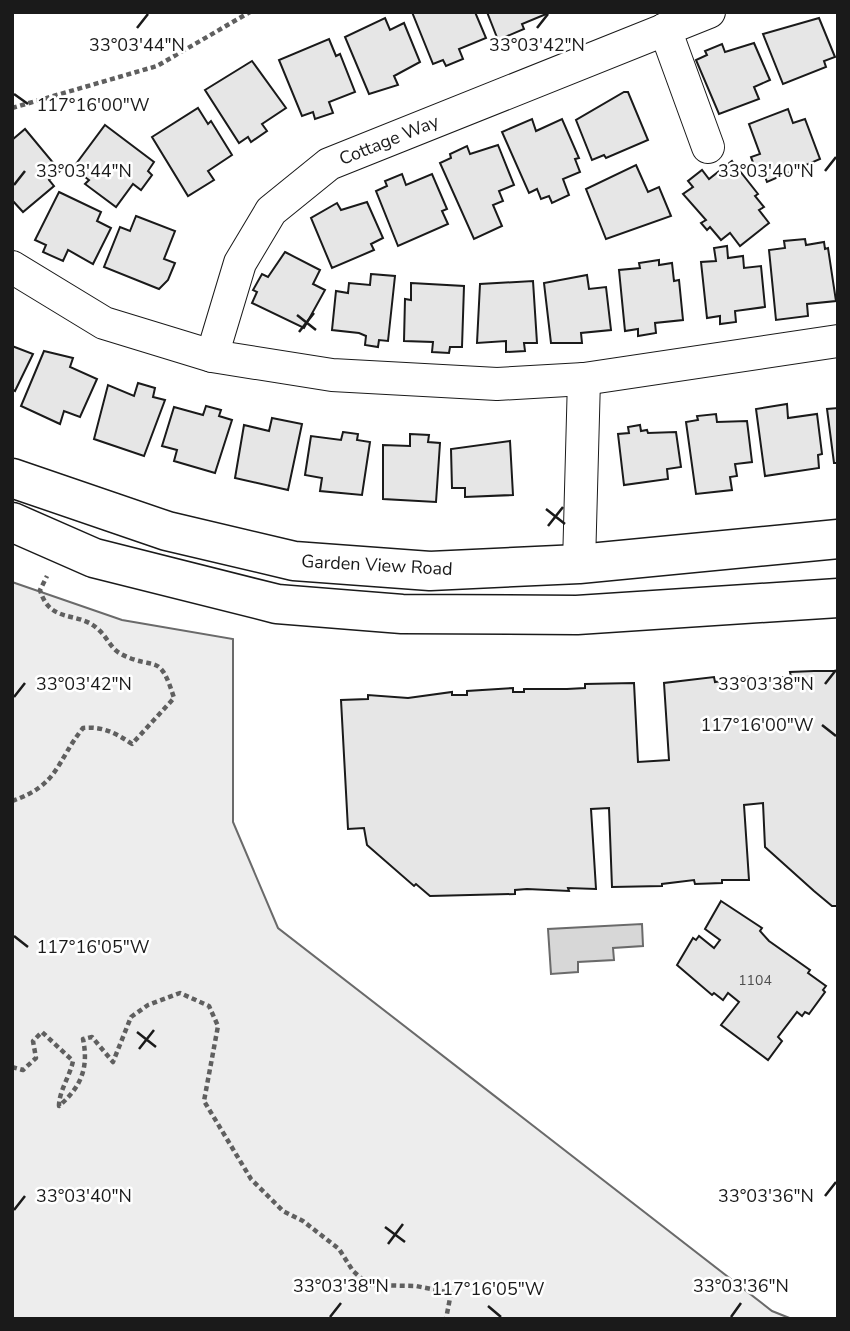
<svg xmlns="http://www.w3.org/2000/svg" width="850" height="1331" font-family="'Nunito Sans',sans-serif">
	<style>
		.built { fill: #ededed; stroke: #6a6a6a; stroke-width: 2 }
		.water { fill: #d7d7d7; stroke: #6a6a6a; stroke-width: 2 }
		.building { fill: #e6e6e6; stroke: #1a1a1a; stroke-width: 2 }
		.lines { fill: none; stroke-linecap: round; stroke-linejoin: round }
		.street-casing { stroke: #1a1a1a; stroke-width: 34 }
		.secondary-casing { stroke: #1a1a1a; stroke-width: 41 }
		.path { stroke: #5f5f5f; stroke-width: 4.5; stroke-dasharray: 5 3.5; stroke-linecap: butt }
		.street { stroke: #fff; stroke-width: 32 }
		.secondary { stroke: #fff; stroke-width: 38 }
		.ticks { fill: none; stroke: #1a1a1a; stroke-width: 2.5 }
		.labels { text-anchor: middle; stroke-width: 5; stroke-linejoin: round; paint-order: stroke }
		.number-label { font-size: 14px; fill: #4d4d4d }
		.street-label { font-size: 18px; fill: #1a1a1a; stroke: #fff }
		.ticks-label { font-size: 18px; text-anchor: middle; fill: #1a1a1a; stroke: #fff; stroke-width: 5; stroke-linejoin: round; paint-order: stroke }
	</style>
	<rect width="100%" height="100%" fill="#fff"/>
	<polygon class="built" points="12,582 122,620 233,639 233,822 278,928 772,1311 792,1319 12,1319"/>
	<polygon class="water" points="642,924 643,946 613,948 614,960 578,962 578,972 551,974 548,929"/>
	<g class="building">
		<polygon points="412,12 475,12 486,38 459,49 463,59 446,66 443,60 433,64"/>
		<polygon points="487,12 551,12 522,24 524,29 498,40"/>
		<polygon points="385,18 390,30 404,23 420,62 394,76 398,85 369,94 345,37"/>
		<polygon points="819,18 835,57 824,61 826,67 783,84 763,34"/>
		<polygon points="329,39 336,56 340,54 355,92 329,102 333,113 315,119 313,112 302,116 279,60"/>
		<polygon points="754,43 770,80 754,87 759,99 719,114 696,60 707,55 705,51 722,44 725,52"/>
		<polygon points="252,61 286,108 262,124 267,131 251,142 248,137 239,143 205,90"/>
		<polygon points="624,92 628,92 648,140 606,158 604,155 592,160 576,120"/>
		<polygon points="198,108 208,124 211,121 232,155 208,171 214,180 188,196 152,137"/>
		<polygon points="788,109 793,123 805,119 820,159 767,182 763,171 757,173 751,157 760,154 749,124"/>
		<polygon points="532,119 536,131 562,119 579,158 575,159 580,172 563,179 569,195 552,203 549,196 541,199 537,189 529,193 502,132"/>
		<polygon points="105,125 154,162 148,171 152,175 141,190 133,184 116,207 85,184 89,180 73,168"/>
		<polygon points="25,129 60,171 49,180 54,186 23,212 12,200 12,140"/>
		<polygon points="498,145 514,185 499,191 503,201 493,205 502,226 474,239 440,163 451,158 450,154 467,146 470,154"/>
		<polygon points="732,161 758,194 755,196 764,207 759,210 769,223 740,246 730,233 721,240 710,227 707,230 701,223 706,220 683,194 693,187 688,181 702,170 709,179"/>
		<polygon points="636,165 648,192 659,187 671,216 606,239 586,189"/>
		<polygon points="402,174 406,185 432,174 447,209 442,211 448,224 398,246 376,191 387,186 385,181"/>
		<polygon points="59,192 101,212 97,221 111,228 93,264 68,250 63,261 43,252 46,245 35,240"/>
		<polygon points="367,202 383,238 371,244 374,250 332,268 311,218 337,203 341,210"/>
		<polygon points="136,216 175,231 164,259 175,263 168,280 159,289 104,267 120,227 130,231"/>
		<polygon points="805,239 806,245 824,242 825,249 828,248 836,301 807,304 808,316 776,320 769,250 785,248 784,241"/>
		<polygon points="727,246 728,258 743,256 744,268 761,266 765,307 735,311 736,322 720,324 720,316 707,318 701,262 716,261 714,248"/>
		<polygon points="285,252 320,270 313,284 325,290 304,328 252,303 257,292 253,290 262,274 268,277"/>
		<polygon points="659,260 659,265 672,263 674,281 679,280 683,320 655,323 656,333 638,336 638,329 625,331 619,270 640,268 639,263"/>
		<polygon points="371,274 395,276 388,341 379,340 378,347 365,345 366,336 359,333 332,330 336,291 348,293 349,283 370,285"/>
		<polygon points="587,275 589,289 606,287 611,330 581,333 582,343 551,343 544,283"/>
		<polygon points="533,281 537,343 524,343 525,351 506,352 506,341 477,343 480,284"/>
		<polygon points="411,283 464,286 462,347 450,347 449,353 432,352 433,342 404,341 405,299 411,300"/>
		<polygon points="12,346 33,354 15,391 12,389"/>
		<polygon points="44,351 73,358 70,367 97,379 80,417 64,411 60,424 21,406"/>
		<polygon points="138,383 155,388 153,397 165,400 144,456 94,439 108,385 134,396"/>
		<polygon points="787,404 788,418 817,414 822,454 818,455 819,468 765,476 756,409"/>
		<polygon points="206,406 221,410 219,416 232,420 215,473 174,461 177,450 162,446 174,407 203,415"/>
		<polygon points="838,408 838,463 834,463 827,409"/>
		<polygon points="716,414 717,422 747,421 752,462 735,464 737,476 730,477 732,490 696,494 686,422 698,420 697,416"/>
		<polygon points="272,418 302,424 288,490 235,478 244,425 269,431"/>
		<polygon points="640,425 641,431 647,430 648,433 676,432 681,467 667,469 668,479 624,485 618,434 629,433 628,427"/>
		<polygon points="343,432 358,434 357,440 370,442 362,495 320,491 322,478 305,475 311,436 341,440"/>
		<polygon points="410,434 429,435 428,442 440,443 436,502 383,499 383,445 410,446"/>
		<polygon points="510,441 513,495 465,497 465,488 452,488 451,449"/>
		<polygon points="814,671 838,671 838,906 832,906 814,891 765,847 763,803 744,805 749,880 722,880 722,883 695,884 694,880 662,884 662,886 612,887 609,808 591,809 596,889 568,888 569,891 527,889 515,890 515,894 430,896 416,884 414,886 367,845 364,828 348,829 341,700 368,699 368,695 408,698 452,692 452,695 467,695 467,691 513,688 513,692 524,692 524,689 567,689 585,688 585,684 634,683 638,762 669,760 664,683 714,677 715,682 752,676 753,678 791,677 790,672"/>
		<polygon points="721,901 762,928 760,931 769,941 810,970 808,973 826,986 823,990 825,992 809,1014 805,1012 802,1016 797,1012 778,1037 782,1041 768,1060 721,1025 739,1002 728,993 723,1000 714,993 712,995 677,965 693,938 696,940 699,936 714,948 720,940 705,929"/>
	</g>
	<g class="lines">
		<defs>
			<g id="street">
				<polyline points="665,29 708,147"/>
				<polyline points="12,267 104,323 212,356 332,375 497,384 584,379 838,341"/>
				<polyline points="212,356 240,263 271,211 329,164 709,12"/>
				<polyline points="579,564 584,379"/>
			</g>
			<g id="secondary">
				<polyline points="12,478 167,531 294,561 430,571 579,564 838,539"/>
				<polyline points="12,522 94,558 277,604 402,614 577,615 838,598"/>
			</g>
		</defs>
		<use href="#street" class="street-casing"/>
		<use href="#secondary" class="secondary-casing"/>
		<g class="path">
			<polyline points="12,108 157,66 250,12"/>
			<path d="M 12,801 C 59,785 56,762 83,728 C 102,726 116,733 132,744 L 174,698 C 159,650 156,672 121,654 C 111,649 107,637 99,630 C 79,610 50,625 40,590 L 47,576"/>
			<path d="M 12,1067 L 23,1070 L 36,1058 L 33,1041 L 42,1032 L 73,1061 C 70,1076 59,1091 59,1106 C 81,1087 89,1068 83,1039 L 92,1037 L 113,1062 L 131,1017 L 148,1005 L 180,993 L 209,1006 L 218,1026 L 204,1101 L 251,1179 L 283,1211 L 303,1221 L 339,1249 L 353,1271 L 369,1285 L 416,1286 L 451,1293 L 446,1319"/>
		</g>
		<use href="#street" class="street"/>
		<use href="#secondary" class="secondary"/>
	</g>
	<path class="ticks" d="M 137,28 L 148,14M 537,28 L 548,14M 14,94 L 28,104M 825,171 L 836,157M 14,185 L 25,171M 297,315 L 316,330M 299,332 L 314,313M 546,509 L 565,524M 548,526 L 563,507M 825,684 L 836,670M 14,697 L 25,683M 822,725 L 836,736M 14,936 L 28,947M 137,1032 L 156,1047M 139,1049 L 154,1030M 825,1196 L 836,1182M 14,1210 L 25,1196M 385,1227 L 405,1242M 388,1244 L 403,1224M 488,1306 L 501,1317M 330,1317 L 341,1303M 731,1317 L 741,1303"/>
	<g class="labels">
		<g class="number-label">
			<text x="755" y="985">1104</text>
		</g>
		<g class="street-label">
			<text transform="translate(389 140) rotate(-22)" y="6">Cottage Way</text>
			<text transform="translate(377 565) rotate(3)" y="6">Garden View Road</text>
		</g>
	</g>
	<g class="ticks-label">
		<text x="137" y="51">33°03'44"N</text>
		<text x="537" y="51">33°03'42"N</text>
		<text x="93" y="111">117°16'00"W</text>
		<text x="84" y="177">33°03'44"N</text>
		<text x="766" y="177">33°03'40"N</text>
		<text x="84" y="690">33°03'42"N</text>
		<text x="766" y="690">33°03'38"N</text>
		<text x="757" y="731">117°16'00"W</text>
		<text x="93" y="953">117°16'05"W</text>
		<text x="84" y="1202">33°03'40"N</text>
		<text x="766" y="1202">33°03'36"N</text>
		<text x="341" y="1292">33°03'38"N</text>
		<text x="741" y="1292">33°03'36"N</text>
		<text x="488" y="1295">117°16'05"W</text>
	</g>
	<rect width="850" height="1331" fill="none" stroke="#1a1a1a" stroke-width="28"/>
</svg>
